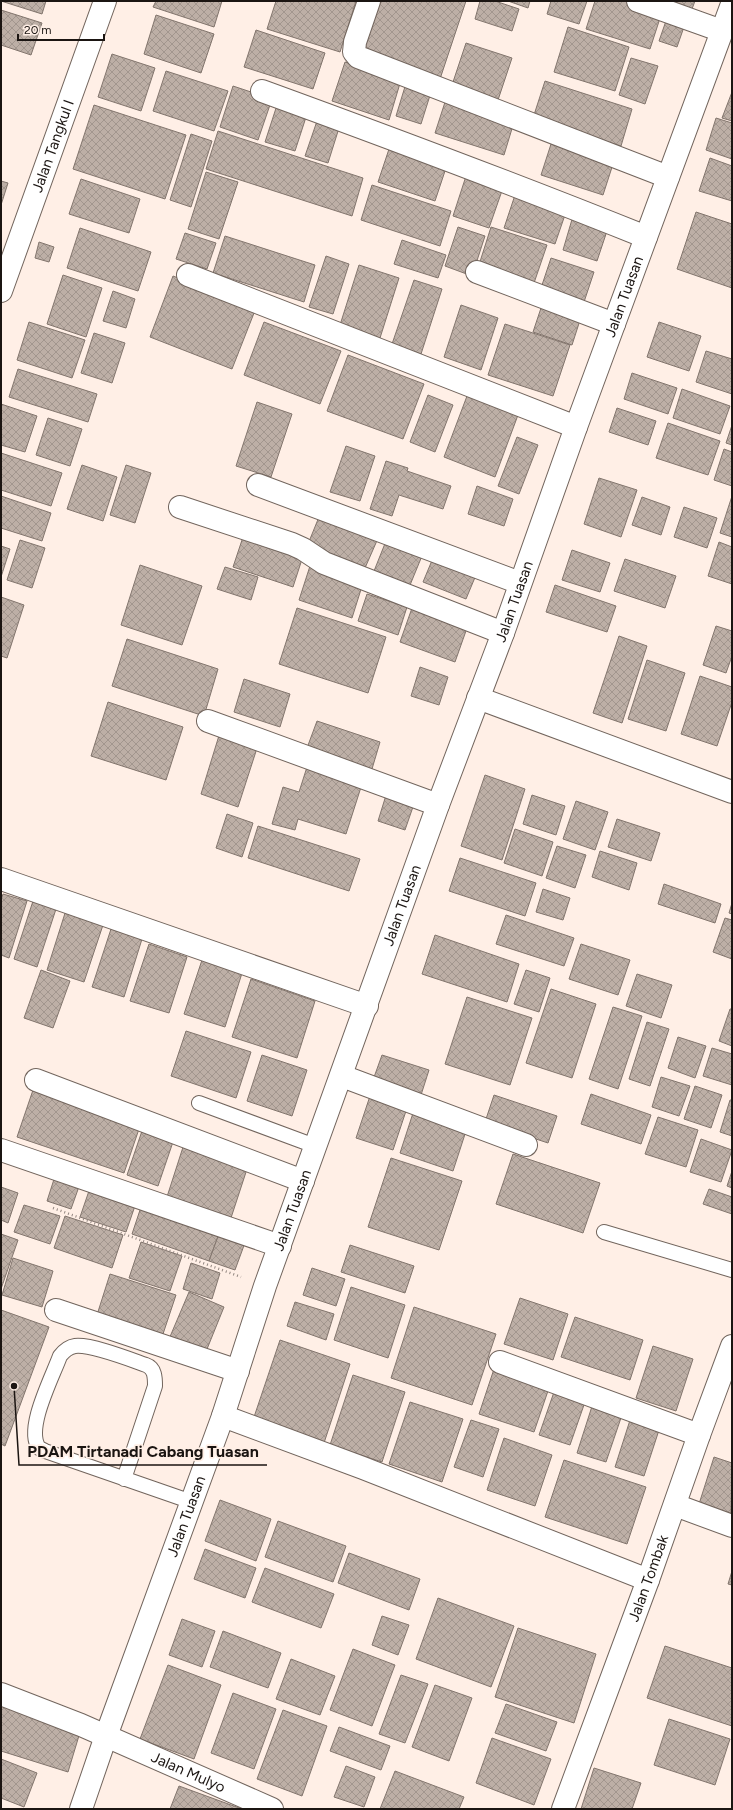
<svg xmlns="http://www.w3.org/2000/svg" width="733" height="1810" font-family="Figtree,sans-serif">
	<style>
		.building { fill: url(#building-cross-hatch); stroke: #82756d }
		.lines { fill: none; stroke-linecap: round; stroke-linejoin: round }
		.service-casing { stroke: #72655d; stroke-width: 16 }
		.minor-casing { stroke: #72655d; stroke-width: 24 }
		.tertiary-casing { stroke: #72655d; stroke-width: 24 }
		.path { stroke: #948882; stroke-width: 2.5; stroke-dasharray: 1 3; stroke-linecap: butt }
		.service { stroke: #fff; stroke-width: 14 }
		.minor { stroke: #fff; stroke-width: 22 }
		.tertiary { stroke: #fff; stroke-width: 22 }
		.labels { text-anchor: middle; stroke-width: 3.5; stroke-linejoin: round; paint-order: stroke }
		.street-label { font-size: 15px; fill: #1b1512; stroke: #ffefe6 }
		.leader { fill: none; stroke: #1b1512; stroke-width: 1.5 }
		.callout-dot { fill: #1b1512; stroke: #ffefe6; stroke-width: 1.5 }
		.callout-label { font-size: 16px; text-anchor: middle; font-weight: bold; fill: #1b1512; stroke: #ffefe6; stroke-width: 3.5; stroke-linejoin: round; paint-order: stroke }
	</style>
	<defs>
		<pattern id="building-cross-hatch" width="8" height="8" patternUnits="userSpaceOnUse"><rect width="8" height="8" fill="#bdafa6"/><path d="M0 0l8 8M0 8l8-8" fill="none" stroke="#a2968e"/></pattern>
	</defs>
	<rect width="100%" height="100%" fill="#ffefe6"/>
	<g class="building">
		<polygon points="1,1 46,1 42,14"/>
		<polygon points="156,1 222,1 214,27 153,7"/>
		<polygon points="276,1 356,1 340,52 267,29"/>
		<polygon points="379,1 466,1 440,79 362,53"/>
		<polygon points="480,1 495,1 519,9 512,31 475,19"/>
		<polygon points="508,1 530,1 528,8"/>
		<polygon points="551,1 587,1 579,24 547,14"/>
		<polygon points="595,1 628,1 662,12 650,49 586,29"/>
		<polygon points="667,1 695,1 692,9"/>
		<polygon points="1,10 42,23 31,55 1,45"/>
		<polygon points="156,15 214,34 201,73 144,54"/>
		<polygon points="667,18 685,24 677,47 659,41"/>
		<polygon points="568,27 629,47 615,91 554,72"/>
		<polygon points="256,30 325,53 313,89 244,67"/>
		<polygon points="466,43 512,58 497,103 451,88"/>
		<polygon points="112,54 155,68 141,111 98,97"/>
		<polygon points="631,58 658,66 645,104 619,95"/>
		<polygon points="345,62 401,80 389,120 332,101"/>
		<polygon points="166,71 228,91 214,131 153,111"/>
		<polygon points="407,80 432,89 421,124 396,116"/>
		<polygon points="545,81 632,109 621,146 533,118"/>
		<polygon points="233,86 272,99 258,140 220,127"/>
		<polygon points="732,92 732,121 722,118"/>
		<polygon points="446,99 514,122 504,155 435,133"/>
		<polygon points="278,102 308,111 295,151 265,142"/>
		<polygon points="94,105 186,135 165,199 73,169"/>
		<polygon points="716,118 732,123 732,159 706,150"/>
		<polygon points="317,121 339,128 328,163 305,156"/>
		<polygon points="218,131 363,178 352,216 206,169"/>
		<polygon points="191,134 212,141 191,207 170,200"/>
		<polygon points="552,141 614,161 603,195 541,175"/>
		<polygon points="391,143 448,162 435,201 378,182"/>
		<polygon points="710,158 732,166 732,201 699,191"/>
		<polygon points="206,172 238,182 219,239 188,229"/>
		<polygon points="467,173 504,185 489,228 453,216"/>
		<polygon points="81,179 140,199 129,233 69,214"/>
		<polygon points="1,181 8,183 1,205"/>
		<polygon points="372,185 451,211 440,246 361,220"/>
		<polygon points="516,192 567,209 555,244 504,228"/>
		<polygon points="696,212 732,224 732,288 677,269"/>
		<polygon points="573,216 608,228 597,261 563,250"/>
		<polygon points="458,227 485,236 472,276 445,266"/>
		<polygon points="491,227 547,245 533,286 478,268"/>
		<polygon points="80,228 151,252 138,291 67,268"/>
		<polygon points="185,233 216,243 207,269 176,259"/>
		<polygon points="225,236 315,265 304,302 213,273"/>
		<polygon points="402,240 446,255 438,278 394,264"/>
		<polygon points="39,242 54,247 49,262 35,258"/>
		<polygon points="326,256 349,264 333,314 309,307"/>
		<polygon points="551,258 594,272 584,302 541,288"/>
		<polygon points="359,265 399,278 380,338 340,325"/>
		<polygon points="63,275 102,288 86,337 47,324"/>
		<polygon points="173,276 256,308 232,369 150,337"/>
		<polygon points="414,280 442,289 421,354 392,344"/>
		<polygon points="113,291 135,299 126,328 103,321"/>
		<polygon points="543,302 582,314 572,345 533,332"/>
		<polygon points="461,305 498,318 481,370 444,357"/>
		<polygon points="29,322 85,340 72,378 17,360"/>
		<polygon points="264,322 341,351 320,404 244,375"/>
		<polygon points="659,322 701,336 689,371 647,357"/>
		<polygon points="505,324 570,345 553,396 488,375"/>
		<polygon points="94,333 125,343 112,383 81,373"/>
		<polygon points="706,351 732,359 732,394 696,382"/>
		<polygon points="348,355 424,384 403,439 327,411"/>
		<polygon points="18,369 97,394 88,422 9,397"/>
		<polygon points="632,373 677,388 668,414 624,399"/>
		<polygon points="682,389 730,406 720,434 673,418"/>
		<polygon points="428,395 453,405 435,452 410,442"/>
		<polygon points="467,396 518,415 495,477 444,457"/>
		<polygon points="257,402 292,414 271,477 236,466"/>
		<polygon points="1,404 37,416 25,452 1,445"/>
		<polygon points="617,408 656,421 648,445 609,432"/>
		<polygon points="48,418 82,429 70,466 36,455"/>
		<polygon points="668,423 720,441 708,475 656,458"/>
		<polygon points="732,425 732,445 726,443"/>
		<polygon points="517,437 538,445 519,494 498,486"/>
		<polygon points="346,446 375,456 360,501 330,492"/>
		<polygon points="724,449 732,452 732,486 714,480"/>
		<polygon points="1,453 62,473 51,506 1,490"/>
		<polygon points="386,461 408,468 407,471 451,486 443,509 399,495 392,516 370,509"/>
		<polygon points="82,465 117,477 103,521 67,509"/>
		<polygon points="126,465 151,473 135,523 110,515"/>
		<polygon points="599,478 637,490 621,537 584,524"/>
		<polygon points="477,486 513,499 504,526 468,514"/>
		<polygon points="1,496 51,513 42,541 1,528"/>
		<polygon points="732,496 732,537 720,533"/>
		<polygon points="642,497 670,507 661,535 632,525"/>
		<polygon points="684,507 717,518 707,548 674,537"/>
		<polygon points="321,512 379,536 365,568 308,544"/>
		<polygon points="244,534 304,553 293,587 233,567"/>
		<polygon points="388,536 424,551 408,590 372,576"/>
		<polygon points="20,540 45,548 32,588 7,580"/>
		<polygon points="719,542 732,547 732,584 708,576"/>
		<polygon points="1,546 10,549 1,577"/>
		<polygon points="572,550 610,563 600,592 562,580"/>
		<polygon points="433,558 476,575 466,599 423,582"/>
		<polygon points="625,559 676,576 665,608 614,591"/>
		<polygon points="140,565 202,586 182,645 121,625"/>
		<polygon points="310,566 363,583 352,618 299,600"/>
		<polygon points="225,567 258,577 251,600 217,589"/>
		<polygon points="555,585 616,606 607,632 546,612"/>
		<polygon points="367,594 407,607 398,635 358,621"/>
		<polygon points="1,597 24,605 7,658 1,656"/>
		<polygon points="297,608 386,637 368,693 279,664"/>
		<polygon points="412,608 467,628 455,662 400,642"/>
		<polygon points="716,626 732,631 732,656 726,673 703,665"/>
		<polygon points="619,636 647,646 622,723 593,713"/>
		<polygon points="127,639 218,669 204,716 112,686"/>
		<polygon points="647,660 685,673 666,731 628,719"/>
		<polygon points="420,667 448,677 439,705 411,696"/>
		<polygon points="700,676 732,687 732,702 717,746 681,734"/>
		<polygon points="244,679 290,694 280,727 234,712"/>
		<polygon points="108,702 183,727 166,780 91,756"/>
		<polygon points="317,721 380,742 372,769 307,748"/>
		<polygon points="221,729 259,742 238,807 201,794"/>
		<polygon points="307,767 362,784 346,834 298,819 295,830 272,824 283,787 299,792"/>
		<polygon points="485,775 525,789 502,860 461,846"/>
		<polygon points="387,792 415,801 405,830 378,821"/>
		<polygon points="532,795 565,806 556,835 523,824"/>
		<polygon points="576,801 608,812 595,850 563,839"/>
		<polygon points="227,814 253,823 242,857 216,848"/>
		<polygon points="617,819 660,833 651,861 608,847"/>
		<polygon points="258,826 360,859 349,891 248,858"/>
		<polygon points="515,829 553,842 542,876 504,863"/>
		<polygon points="557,846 586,855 575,888 546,878"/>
		<polygon points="600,851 637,863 629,890 592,877"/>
		<polygon points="460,858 536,883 525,916 449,891"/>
		<polygon points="664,884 721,904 715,923 658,904"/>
		<polygon points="543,889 570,898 563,920 536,912"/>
		<polygon points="3,894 27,901 9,958 1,955 1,900"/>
		<polygon points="34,898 57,906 37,967 14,959"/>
		<polygon points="732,903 732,914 729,913"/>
		<polygon points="66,910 104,922 84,982 47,970"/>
		<polygon points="506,915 574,938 564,966 496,944"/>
		<polygon points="725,918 732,920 732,959 713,952"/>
		<polygon points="111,929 142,939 124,997 92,987"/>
		<polygon points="435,935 519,964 507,1002 422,974"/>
		<polygon points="149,944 187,957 169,1013 130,1001"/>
		<polygon points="581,944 630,960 618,995 569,979"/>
		<polygon points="203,957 243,970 225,1027 184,1014"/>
		<polygon points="41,970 70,981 53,1028 24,1018"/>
		<polygon points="526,970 550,978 539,1012 514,1004"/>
		<polygon points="637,974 672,985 661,1018 626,1006"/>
		<polygon points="251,979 315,1001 297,1058 232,1037"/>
		<polygon points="551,989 596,1004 572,1078 526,1063"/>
		<polygon points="467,997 532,1018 510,1085 445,1064"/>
		<polygon points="613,1007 642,1016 618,1089 589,1079"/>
		<polygon points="730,1009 732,1009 732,1046 719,1041"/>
		<polygon points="647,1022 669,1029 650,1086 629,1079"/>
		<polygon points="186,1031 251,1052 236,1098 171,1076"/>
		<polygon points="678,1037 706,1046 695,1078 668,1068"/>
		<polygon points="712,1048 732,1054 732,1085 703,1076"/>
		<polygon points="262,1055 307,1070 292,1116 247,1101"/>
		<polygon points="382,1055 429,1070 421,1095 373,1080"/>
		<polygon points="661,1077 690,1086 679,1116 652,1107"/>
		<polygon points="695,1086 722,1095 711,1128 684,1119"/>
		<polygon points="33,1090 140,1126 124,1173 17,1137"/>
		<polygon points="371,1093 408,1105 393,1150 356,1138"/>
		<polygon points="591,1094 651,1115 641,1144 581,1124"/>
		<polygon points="494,1095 557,1116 548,1143 485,1122"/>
		<polygon points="730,1100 732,1100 732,1136 720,1132"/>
		<polygon points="414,1110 467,1128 453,1171 400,1153"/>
		<polygon points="658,1117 698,1130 686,1167 645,1154"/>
		<polygon points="144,1125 175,1136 158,1186 127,1175"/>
		<polygon points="701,1139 732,1150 721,1182 690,1172"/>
		<polygon points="184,1144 248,1166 229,1224 165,1203"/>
		<polygon points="513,1154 600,1183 583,1233 496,1204"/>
		<polygon points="391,1158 462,1181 439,1250 368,1227"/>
		<polygon points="732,1171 732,1188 727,1186"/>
		<polygon points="56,1173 81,1181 71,1209 47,1201"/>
		<polygon points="91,1185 137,1200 126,1232 80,1217"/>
		<polygon points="1,1187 18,1193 8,1223 1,1220"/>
		<polygon points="709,1189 732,1197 732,1214 703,1204"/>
		<polygon points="142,1204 220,1231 209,1261 132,1234"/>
		<polygon points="24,1205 60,1216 50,1244 14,1232"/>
		<polygon points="65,1216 123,1235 112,1268 54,1248"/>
		<polygon points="220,1231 246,1240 235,1270 209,1261"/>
		<polygon points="1,1234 18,1240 1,1289"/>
		<polygon points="141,1242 182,1256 170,1291 129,1278"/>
		<polygon points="350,1245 414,1266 405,1293 341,1272"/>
		<polygon points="13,1258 53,1271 42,1307 2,1295"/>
		<polygon points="191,1263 220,1273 212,1299 183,1289"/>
		<polygon points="312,1268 345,1279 336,1306 303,1295"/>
		<polygon points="110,1274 176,1295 161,1340 96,1318"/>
		<polygon points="351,1287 405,1305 388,1358 334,1340"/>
		<polygon points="189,1292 224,1307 205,1354 169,1339"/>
		<polygon points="520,1298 568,1314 553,1360 504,1344"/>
		<polygon points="295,1302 334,1314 326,1340 287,1326"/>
		<polygon points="414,1307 496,1334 472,1405 391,1378"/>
		<polygon points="1,1310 49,1327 5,1446 1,1444"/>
		<polygon points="575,1317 643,1340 630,1380 561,1357"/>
		<polygon points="280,1340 350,1364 324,1443 253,1420"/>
		<polygon points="653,1346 693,1359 676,1411 636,1398"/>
		<polygon points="496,1363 551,1382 534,1432 479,1414"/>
		<polygon points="353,1375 405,1392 382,1462 330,1445"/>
		<polygon points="554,1392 585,1402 570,1445 539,1435"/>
		<polygon points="594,1400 624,1409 606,1462 577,1453"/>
		<polygon points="410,1402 463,1419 442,1482 389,1464"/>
		<polygon points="631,1417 660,1427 644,1476 615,1467"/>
		<polygon points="471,1420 499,1429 483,1477 454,1467"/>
		<polygon points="504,1438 552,1455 535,1506 487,1490"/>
		<polygon points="714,1457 732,1463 731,1514 699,1504"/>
		<polygon points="564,1460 646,1487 627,1544 545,1517"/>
		<polygon points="220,1500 271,1519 256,1561 205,1541"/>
		<polygon points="278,1521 346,1546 333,1582 265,1557"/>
		<polygon points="205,1549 256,1568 245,1598 194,1579"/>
		<polygon points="349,1553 420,1579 409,1610 338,1583"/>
		<polygon points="265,1568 334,1594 321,1628 252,1602"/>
		<polygon points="732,1571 732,1585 728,1584"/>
		<polygon points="438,1598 514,1626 491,1687 416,1659"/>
		<polygon points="382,1616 409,1625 398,1655 372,1645"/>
		<polygon points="182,1619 215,1631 202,1667 169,1655"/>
		<polygon points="518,1628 596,1654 574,1723 495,1697"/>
		<polygon points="223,1631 281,1653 268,1688 210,1667"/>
		<polygon points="665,1646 732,1668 732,1726 647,1698"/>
		<polygon points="353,1649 395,1665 372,1726 330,1710"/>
		<polygon points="291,1659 335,1676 320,1715 276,1699"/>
		<polygon points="168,1665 221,1685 194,1759 140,1739"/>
		<polygon points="401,1675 428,1684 405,1743 379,1734"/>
		<polygon points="435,1685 472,1698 449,1761 412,1747"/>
		<polygon points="233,1693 276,1709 254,1769 211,1753"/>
		<polygon points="1,1704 81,1729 68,1772 1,1751"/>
		<polygon points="506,1704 557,1722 546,1751 495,1733"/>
		<polygon points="283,1710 327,1726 302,1796 257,1779"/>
		<polygon points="669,1719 730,1739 715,1785 654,1765"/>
		<polygon points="339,1727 390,1746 381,1770 330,1751"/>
		<polygon points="492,1738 551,1759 534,1805 476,1783"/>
		<polygon points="1,1759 37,1773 24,1807 1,1798"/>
		<polygon points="346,1766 375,1777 364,1807 334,1797"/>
		<polygon points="594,1768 641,1783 632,1809 581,1809"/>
		<polygon points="395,1771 464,1797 459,1809 380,1809"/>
		<polygon points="179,1786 242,1809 170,1809"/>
	</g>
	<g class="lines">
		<defs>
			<g id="service">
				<polyline points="199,1103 315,1146"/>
				<polyline points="604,1232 732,1270"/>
				<path d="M 124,1479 L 155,1386 C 155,1378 155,1368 146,1365 C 129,1359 91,1344 75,1346 C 68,1347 64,1351 60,1356 C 52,1378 25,1429 39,1448 L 45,1451 L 192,1502"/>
			</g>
			<g id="minor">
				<polyline points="369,1 355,42 354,52 358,57 668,177"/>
				<polyline points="638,1 722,31"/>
				<path d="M 262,91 C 391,138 519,186 646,237"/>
				<polyline points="477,272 614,324"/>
				<polyline points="188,275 576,427"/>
				<path id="s1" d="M 1,291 L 105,1"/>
				<polyline points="258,485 520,583"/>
				<polyline points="180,507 292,544 303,549 324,563 503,633"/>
				<polyline points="478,698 732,792"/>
				<polyline points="208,721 438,805"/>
				<polyline points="1,879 367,1006"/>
				<polyline points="342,1076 526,1145"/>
				<polyline points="36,1080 303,1181"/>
				<polyline points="1,1150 280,1246"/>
				<polyline points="56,1310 238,1371"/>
				<polyline points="500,1362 699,1435"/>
				<polyline points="223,1416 363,1468 648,1580"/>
				<polyline points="675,1505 732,1526"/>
				<path id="s2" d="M 1,1694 L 81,1725 L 272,1809"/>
				<path id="s3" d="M 563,1809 L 648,1580 L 699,1435 L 732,1346"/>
			</g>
			<g id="tertiary">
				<path id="s4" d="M 81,1809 L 106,1736 L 223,1416 L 265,1286 L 438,805 L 503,633 L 576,427 L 732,4"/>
			</g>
		</defs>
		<use href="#service" class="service-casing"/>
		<use href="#minor" class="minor-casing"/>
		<use href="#tertiary" class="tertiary-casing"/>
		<polyline class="path" points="53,1208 241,1277"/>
		<use href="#service" class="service"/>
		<use href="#minor" class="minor"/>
		<use href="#tertiary" class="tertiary"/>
	</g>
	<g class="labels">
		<g class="street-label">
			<text dy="5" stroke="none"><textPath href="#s1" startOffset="154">Jalan Tangkul I</textPath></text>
			<text dy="5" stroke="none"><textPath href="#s4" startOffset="1607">Jalan Tuasan</textPath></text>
			<text dy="5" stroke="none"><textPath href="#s4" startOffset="1283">Jalan Tuasan</textPath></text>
			<text dy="5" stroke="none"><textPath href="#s4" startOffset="959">Jalan Tuasan</textPath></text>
			<text dy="5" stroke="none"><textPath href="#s4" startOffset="635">Jalan Tuasan</textPath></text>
			<text dy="5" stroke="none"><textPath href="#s4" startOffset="311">Jalan Tuasan</textPath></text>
			<text dy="5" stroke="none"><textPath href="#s3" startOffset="246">Jalan Tombak</textPath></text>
			<text dy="5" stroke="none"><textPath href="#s2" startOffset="203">Jalan Mulyo</textPath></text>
		</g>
	</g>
	<path class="leader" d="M14 1386L19 1465H267"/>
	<circle class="callout-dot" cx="14" cy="1386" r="4"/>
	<g class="callout-label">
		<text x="143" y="1457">PDAM Tirtanadi Cabang Tuasan</text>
	</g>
	<rect width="733" height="1810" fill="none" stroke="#1b1512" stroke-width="4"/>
	<path d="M18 34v6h86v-6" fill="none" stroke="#1b1512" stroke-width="2"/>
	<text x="24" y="34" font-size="12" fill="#1b1512" stroke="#ffefe6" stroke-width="3" paint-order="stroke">20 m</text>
</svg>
